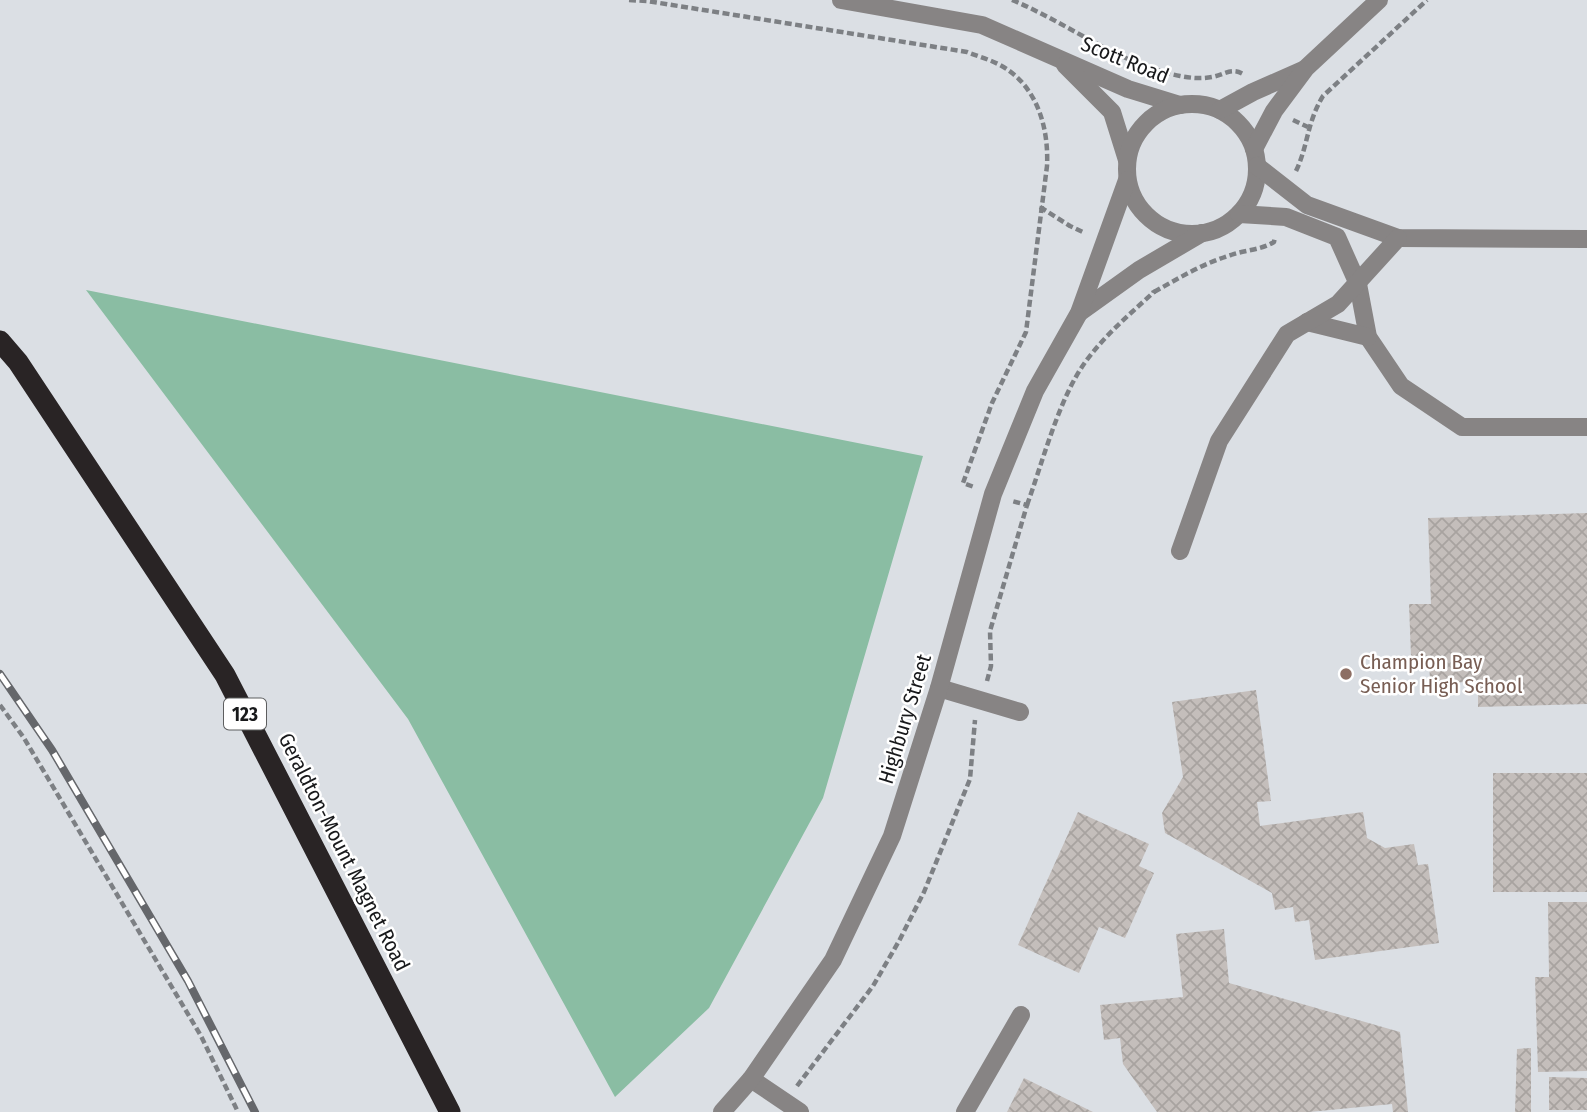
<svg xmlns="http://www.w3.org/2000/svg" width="1587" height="1112" font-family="'Fira Sans Condensed',sans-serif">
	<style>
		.grass { fill: #8abda3 }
		.building { fill: url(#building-cross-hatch) }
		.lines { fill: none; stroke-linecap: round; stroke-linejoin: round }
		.path { stroke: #7d8084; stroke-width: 4.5; stroke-dasharray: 7 3.5; stroke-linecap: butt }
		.minor { stroke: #878484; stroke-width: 18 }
		.highway { stroke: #292425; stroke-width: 21 }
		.rail-casing { stroke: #65676b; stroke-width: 8 }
		.rail { stroke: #fff; stroke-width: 5; stroke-dasharray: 16; stroke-linecap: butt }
		.education-dot { fill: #8d6e63; stroke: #fff; stroke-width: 2.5 }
		.labels { text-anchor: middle; stroke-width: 5; stroke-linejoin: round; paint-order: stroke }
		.shield { fill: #fff; stroke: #5d5e5f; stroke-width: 2 }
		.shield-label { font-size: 19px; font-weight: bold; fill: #18191b }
		.street-label { font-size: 21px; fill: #18191b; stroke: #fff }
		.education-label { font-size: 21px; fill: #785e54; stroke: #fff; text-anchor: start }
	</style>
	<defs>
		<pattern id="building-cross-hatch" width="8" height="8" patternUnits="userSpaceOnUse" patternTransform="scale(1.75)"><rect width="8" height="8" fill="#c4bebb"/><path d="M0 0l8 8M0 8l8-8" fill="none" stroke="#a8a3a0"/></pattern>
	</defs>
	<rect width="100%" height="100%" fill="#dbdfe4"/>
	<polygon class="grass" points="86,290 923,456 823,798 709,1008 615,1097 408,719"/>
	<g class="building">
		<polygon points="1587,513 1587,704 1478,707 1478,682 1430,683 1429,656 1411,656 1409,604 1431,604 1428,518"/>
		<polygon points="1256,690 1271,801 1257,802 1260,826 1363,812 1367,838 1385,848 1414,844 1418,865 1428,864 1439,943 1315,960 1309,920 1295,922 1293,907 1275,910 1272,893 1165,833 1162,813 1183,777 1172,702"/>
		<rect x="1493" y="773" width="94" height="119"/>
		<polygon points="1078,812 1149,844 1139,866 1154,873 1125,938 1099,927 1079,973 1018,945"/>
		<polygon points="1548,902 1587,902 1587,1071 1538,1072 1535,977 1549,977"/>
		<polygon points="1224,929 1229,983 1400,1032 1408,1112 1393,1112 1392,1104 1309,1112 1157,1112 1123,1064 1120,1038 1104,1040 1100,1005 1183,997 1176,934"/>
		<polygon points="1531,1048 1531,1112 1515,1112 1517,1049"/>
		<polygon points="1549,1077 1587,1078 1587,1110 1549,1110"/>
		<polygon points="1024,1078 1093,1112 1007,1112"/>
	</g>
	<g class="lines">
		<g class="path">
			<path d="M 629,0 L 647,1 L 967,52 C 977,56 988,59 998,64 C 1036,83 1049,126 1047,166 L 1026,332 L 992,403 L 963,483 L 974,487"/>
			<path d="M 1012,0 C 1068,23 1119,64 1180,76 C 1191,78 1201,79 1212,77 C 1224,75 1231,67 1243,74"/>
			<polyline points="1293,120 1308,127"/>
			<path d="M 1296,171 C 1308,146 1307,122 1323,96 L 1427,0"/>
			<polyline points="1040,207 1070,226 1085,233"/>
			<path d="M 1154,292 C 1179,278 1204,263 1231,255 C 1245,250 1261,250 1274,242 L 1275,237"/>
			<path d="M 1027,505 C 1043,461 1059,398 1086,361 C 1106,334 1130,314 1154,292 L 1153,290"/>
			<polyline points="987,681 991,666 990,631 1027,505 1012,501"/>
			<polyline points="0,705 24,738 201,1036 238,1112"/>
			<polyline points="797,1086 873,986 899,941 924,892 970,779 975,720"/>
		</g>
		<g class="minor">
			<polyline points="841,0 982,25 1128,89 1180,105"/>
			<polyline points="1065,65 1112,112 1127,160"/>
			<circle cx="1192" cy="169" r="65"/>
			<polyline points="1220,110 1253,92 1303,70"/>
			<polyline points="1254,149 1274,111 1306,68 1379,0"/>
			<polyline points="1257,166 1307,205 1398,238 1587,239"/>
			<polyline points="1239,214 1286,217 1337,237 1358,284 1368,337 1401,386 1462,427 1587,427"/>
			<polyline points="1079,313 1139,270 1202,233"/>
			<polyline points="1307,322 1368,337"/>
			<polyline points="1180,551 1219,441 1287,334 1338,304 1398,238"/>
			<polyline points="939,688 1020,712"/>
			<polyline points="751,1079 800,1112"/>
			<polyline points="722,1112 751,1079 833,960 892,836 939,688 993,494 1035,391 1079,313 1127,180"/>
			<polyline points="965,1112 1021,1015"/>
		</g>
		<polyline class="highway" points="0,341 18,362 225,675 450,1112"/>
		<defs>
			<polyline id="rail" points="0,674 52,750 188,981 255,1112"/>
		</defs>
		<use href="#rail" class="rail-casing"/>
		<use href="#rail" class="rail"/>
	</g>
	<circle class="education-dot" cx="1346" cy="674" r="7"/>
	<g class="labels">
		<rect class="shield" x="224" y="698.5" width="42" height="31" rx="5"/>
		<g class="shield-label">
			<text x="245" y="721">123</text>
		</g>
		<g class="street-label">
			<text transform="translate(1125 60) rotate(22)" y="7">Scott Road</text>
			<text transform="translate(905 719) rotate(-73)" y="7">Highbury Street</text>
			<text transform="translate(344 852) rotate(63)" y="7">Geraldton-Mount Magnet Road</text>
		</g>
		<g class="education-label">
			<text x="1360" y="669">Champion Bay<tspan x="1360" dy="24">Senior High School</tspan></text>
		</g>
	</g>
</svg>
